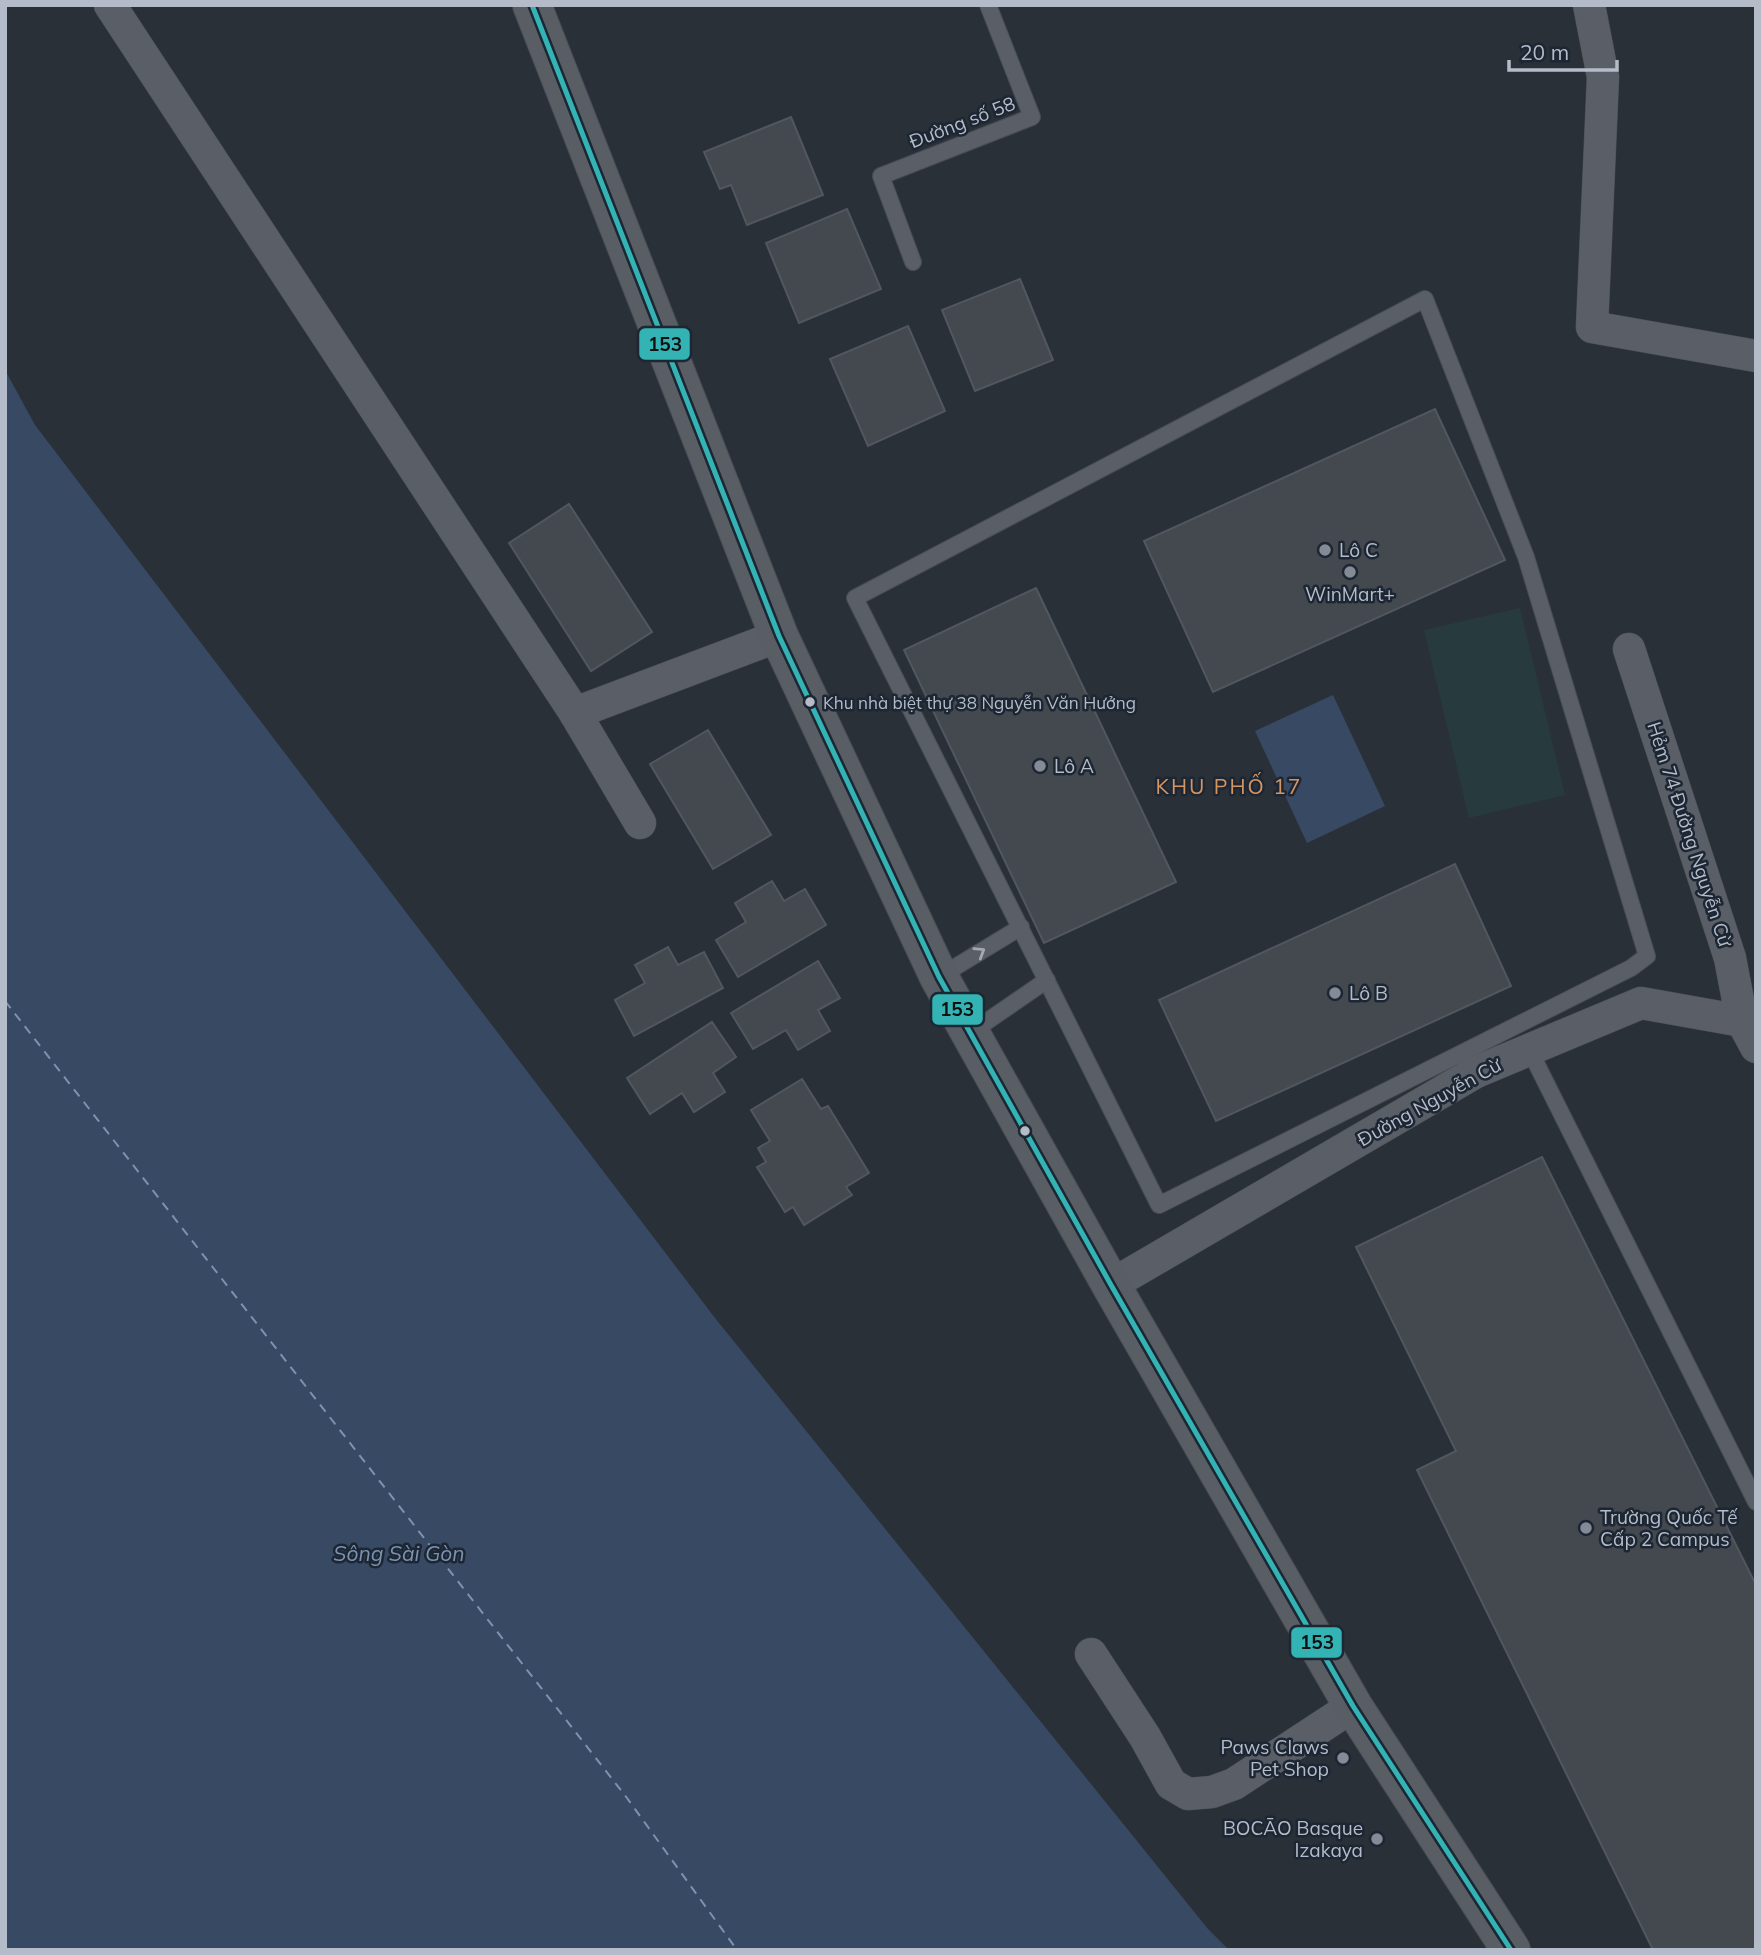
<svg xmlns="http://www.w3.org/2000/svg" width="1761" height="1955" font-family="Mulish,sans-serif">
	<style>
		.green { fill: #273a3e }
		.water { fill: #384963 }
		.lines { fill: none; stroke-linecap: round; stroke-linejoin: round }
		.ferry { stroke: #7c92b1; stroke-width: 2; stroke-dasharray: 9 7; stroke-linecap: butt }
		.building { fill: #444950; stroke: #52575f; stroke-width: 2 }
		.service-casing { stroke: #484c53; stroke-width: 18 }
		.minor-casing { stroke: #484c53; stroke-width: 33 }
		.secondary-casing { stroke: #484c53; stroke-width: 40 }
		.service { stroke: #5a5e66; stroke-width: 16 }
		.minor { stroke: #5a5e66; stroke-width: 32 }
		.secondary { stroke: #595d64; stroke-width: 38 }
		.bus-1-casing { stroke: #1d2633; stroke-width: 10 }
		.bus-1 { stroke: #33b3b3; stroke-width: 5 }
		.oneway { stroke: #a2a9b5 }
		.poi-dot { fill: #848b96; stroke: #1d2633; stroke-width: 2.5 }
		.bus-dot { fill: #b4bcc9; stroke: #1d2633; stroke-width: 2.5 }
		.labels { text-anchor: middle; stroke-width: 5; stroke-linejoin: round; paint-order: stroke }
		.bus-label { font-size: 17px; fill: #b4bcc9; stroke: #1d2633; text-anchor: start }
		.street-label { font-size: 19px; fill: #b4bcc9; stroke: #1d2633 }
		.poi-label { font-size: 19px; fill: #b4bcc9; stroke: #1d2633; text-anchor: start }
		.neighbourhood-label { font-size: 21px; letter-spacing: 2px; fill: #d59563; stroke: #1d2633 }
		.water-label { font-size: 21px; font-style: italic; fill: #7c92b1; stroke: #1d2633 }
		.line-badge { stroke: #1d2633; stroke-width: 2.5 }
		.pale-badge-label { font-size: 19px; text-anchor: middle; font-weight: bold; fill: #111 }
	</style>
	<rect width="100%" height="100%" fill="#2a3038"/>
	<polygon class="green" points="1520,608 1565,795 1469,818 1424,630"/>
	<g class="water">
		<polygon points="5,370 35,425 715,1318 1208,1929 1229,1950 5,1950"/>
		<polygon points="1333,695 1385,806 1307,843 1255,731"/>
	</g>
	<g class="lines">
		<polyline class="ferry" points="5,1001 627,1798 737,1950"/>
	</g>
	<g class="building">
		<polygon points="791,117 823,195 747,225 731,185 720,189 704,152"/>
		<polygon points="847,209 881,289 799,323 766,243"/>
		<polygon points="1020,279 1053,360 975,391 942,310"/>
		<polygon points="908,326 945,411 868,446 830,359"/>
		<polygon points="1435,409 1505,560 1213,692 1144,541"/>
		<polygon points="569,504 652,632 591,671 509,543"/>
		<polygon points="1036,588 1176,882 1044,943 904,650"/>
		<polygon points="708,730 771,835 713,869 650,764"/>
		<polygon points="1455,864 1511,986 1216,1121 1159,1000"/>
		<polygon points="772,881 784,901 805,889 826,925 738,977 716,940 746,922 735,903"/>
		<polygon points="668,947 678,965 704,952 723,988 634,1036 615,1000 645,983 635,965"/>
		<polygon points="818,961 840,998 818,1010 830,1031 798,1050 786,1030 753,1049 731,1013"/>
		<polygon points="712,1022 736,1057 713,1073 725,1092 694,1112 682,1093 650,1114 627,1078"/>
		<polygon points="802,1079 821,1109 828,1106 869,1173 846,1187 852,1195 804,1225 793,1207 785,1212 757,1167 766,1162 758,1148 770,1141 751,1110"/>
		<polygon points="1542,1157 1756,1585 1756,1950 1653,1950 1417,1470 1456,1451 1356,1247"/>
	</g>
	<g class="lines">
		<defs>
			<g id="service">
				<polyline points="913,262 881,176 1032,117 988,5"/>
				<polygon points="1425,299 1526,557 1647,956 1631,968 1159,1205 855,598"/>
				<polyline points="939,977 1021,927"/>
				<polyline points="970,1033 1047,980"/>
				<polyline points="1529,1049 1756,1502"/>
			</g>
			<g id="minor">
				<polyline points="110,5 575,713 640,823"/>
				<polyline points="1589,5 1603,77 1592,327 1756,356"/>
				<polyline points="1629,649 1730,958 1742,1021"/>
				<polyline points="575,713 779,636"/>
				<polyline points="1111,1285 1476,1072 1641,1003 1742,1021 1756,1047"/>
				<polyline points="1091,1654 1145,1737 1171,1784 1188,1794 1212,1792 1234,1784 1353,1706"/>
			</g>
			<polyline id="secondary" points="532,5 779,636 939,977 1111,1285 1353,1706 1511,1950"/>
		</defs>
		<use href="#service" class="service-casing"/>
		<use href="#minor" class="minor-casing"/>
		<use href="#secondary" class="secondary-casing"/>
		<use href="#service" class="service"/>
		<use href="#minor" class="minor"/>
		<use href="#secondary" class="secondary"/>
		<defs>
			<polyline id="bus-1" points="532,5 779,636 939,977 1111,1285 1353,1706 1511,1950"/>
		</defs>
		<use href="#bus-1" class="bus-1-casing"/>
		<use href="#bus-1" class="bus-1"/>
	</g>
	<defs><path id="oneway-chevron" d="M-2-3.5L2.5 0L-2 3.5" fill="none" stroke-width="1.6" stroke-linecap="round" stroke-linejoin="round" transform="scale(1.75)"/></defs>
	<use class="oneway" href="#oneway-chevron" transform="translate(980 952) rotate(-32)"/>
	<g class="poi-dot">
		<circle cx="1325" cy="550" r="7"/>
		<circle cx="1350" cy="572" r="7"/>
		<circle cx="1040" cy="766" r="7"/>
		<circle cx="1335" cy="993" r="7"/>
		<circle cx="1586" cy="1528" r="7"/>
		<circle cx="1343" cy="1758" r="7"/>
		<circle cx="1377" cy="1839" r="7"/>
	</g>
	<g class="bus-dot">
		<circle cx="810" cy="702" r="6"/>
		<circle cx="1025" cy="1131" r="6"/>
	</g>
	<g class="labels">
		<g class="bus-label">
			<text x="823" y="709">Khu nhà biệt thự 38 Nguyễn Văn Hưởng</text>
		</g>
		<g class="street-label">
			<text transform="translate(962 122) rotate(-21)" y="7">Đường số 58</text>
			<text transform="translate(1690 834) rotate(72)" y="7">Hẻm 74 Đường Nguyễn Cừ</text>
			<text transform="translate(1429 1102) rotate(-29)" y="7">Đường Nguyễn Cừ</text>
		</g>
		<g class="poi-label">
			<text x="1339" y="557">Lô C</text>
			<text x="1350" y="601" text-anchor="middle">WinMart+</text>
			<text x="1054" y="773">Lô A</text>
			<text x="1349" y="1000">Lô B</text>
			<text x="1600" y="1524">Trường Quốc Tế<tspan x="1600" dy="22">Cấp 2 Campus</tspan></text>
			<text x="1329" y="1754" text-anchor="end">Paws Claws<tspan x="1329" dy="22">Pet Shop</tspan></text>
			<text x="1363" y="1835" text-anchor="end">BOCĀO Basque<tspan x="1363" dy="22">Izakaya</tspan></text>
		</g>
		<g class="neighbourhood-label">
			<text x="1229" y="794">KHU PHỐ 17</text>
		</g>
		<g class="water-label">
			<text x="399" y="1561">Sông Sài Gòn</text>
		</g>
	</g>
	<g class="line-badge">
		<rect x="638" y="327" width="53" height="34" rx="7" fill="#33b3b3"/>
		<rect x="931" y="993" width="53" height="33" rx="7" fill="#33b3b3"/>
		<rect x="1290" y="1626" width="53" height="33" rx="7" fill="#33b3b3"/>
	</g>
	<g class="pale-badge-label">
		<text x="665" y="351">153</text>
		<text x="957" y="1016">153</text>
		<text x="1317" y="1649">153</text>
	</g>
	<rect width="1761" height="1955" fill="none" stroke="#b4bcc9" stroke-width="14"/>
	<path d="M1509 60v10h108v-10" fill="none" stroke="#b4bcc9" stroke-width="3.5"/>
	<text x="1520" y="60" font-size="21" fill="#b4bcc9" stroke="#1d2633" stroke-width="5" paint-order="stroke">20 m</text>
</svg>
